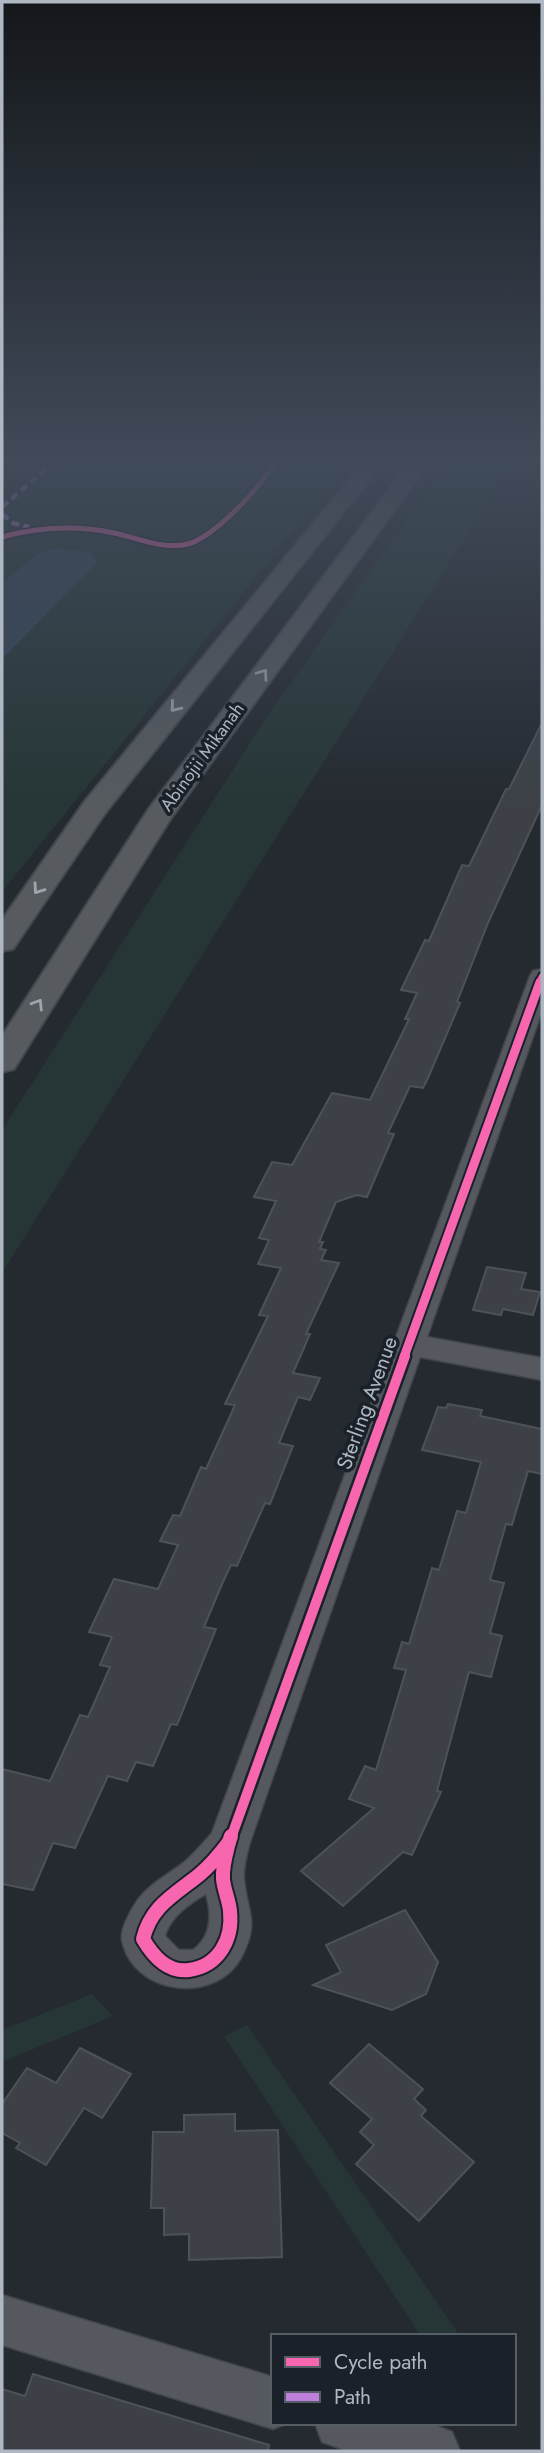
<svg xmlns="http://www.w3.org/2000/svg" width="544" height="2453" font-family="Jost,sans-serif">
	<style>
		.green { fill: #263636 }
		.water { fill: #344456 }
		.building { fill: #3d4147; stroke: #4d5258; stroke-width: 2 }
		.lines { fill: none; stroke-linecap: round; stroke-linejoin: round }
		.minor-casing { stroke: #414449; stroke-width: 3 }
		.major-casing { stroke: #42474d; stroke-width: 4 }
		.minor { fill: #55585e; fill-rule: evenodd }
		.major { fill: #575b60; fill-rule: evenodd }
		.quiet { stroke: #c07fdc; stroke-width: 4.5; stroke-dasharray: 8 4.5; stroke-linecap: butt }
		.cycleway-far4-casing { stroke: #1a2129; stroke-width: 8 }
		.cycleway-far3-casing { stroke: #1a2129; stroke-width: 10 }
		.cycleway-far2-casing { stroke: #1a2129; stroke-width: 13 }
		.cycleway-far1-casing { stroke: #1a2129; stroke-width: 15 }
		.cycleway-casing { stroke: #1a2129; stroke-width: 18 }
		.cycleway-far4 { stroke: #f766af; stroke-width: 5 }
		.cycleway-far3 { stroke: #f766af; stroke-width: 6 }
		.cycleway-far2 { stroke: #f766af; stroke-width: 9 }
		.cycleway-far1 { stroke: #f766af; stroke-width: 10 }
		.cycleway { stroke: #f766af; stroke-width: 14 }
		.oneway { stroke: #9da5ae }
		.labels { text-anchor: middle; stroke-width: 7; stroke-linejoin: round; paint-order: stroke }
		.far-street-label { font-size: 18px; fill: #aeb7c2; stroke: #1a2129 }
		.street-label { font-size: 21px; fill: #aeb7c2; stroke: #1a2129 }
	</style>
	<rect width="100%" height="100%" fill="#252a30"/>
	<g class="green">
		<polygon points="55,464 347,464 2,892 2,509"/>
		<polygon points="446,464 511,464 2,1273 2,1130 265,720"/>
		<polygon points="92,1994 113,2016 2,2062 2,2030"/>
		<polygon points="247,2025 460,2336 421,2336 224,2036"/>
	</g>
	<polygon class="water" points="54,548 91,552 97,563 2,659 2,583 36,555"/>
	<g class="building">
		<polygon points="542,723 542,805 488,923 457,1002 460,1003 428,1078 423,1088 410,1086 388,1133 394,1134 367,1197 357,1195 336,1202 319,1242 323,1242 320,1249 326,1250 321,1260 339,1263 306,1334 310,1334 293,1373 320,1378 310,1400 298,1397 279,1443 293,1446 270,1504 265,1503 237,1566 231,1565 222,1584 204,1627 216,1629 177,1725 171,1724 153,1766 136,1762 127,1781 108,1776 75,1848 53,1843 33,1890 2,1884 2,1769 50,1781 80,1715 88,1717 110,1667 100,1665 112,1637 89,1632 114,1579 158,1589 178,1545 160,1541 173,1515 180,1516 201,1467 206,1469 235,1405 225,1404 268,1316 259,1315 281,1268 258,1264 269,1240 259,1238 276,1201 254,1197 272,1162 292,1165 332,1093 370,1100 409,1019 405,1019 417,993 401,990 425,940 429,941 462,865 469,866 506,789 509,789"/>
		<polygon points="487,1267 526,1273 521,1289 540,1292 533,1315 503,1309 501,1315 473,1310"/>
		<polygon points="448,1404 482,1410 480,1416 542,1429 542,1474 528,1471 512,1525 506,1524 490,1580 504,1583 490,1633 502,1636 491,1677 469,1672 437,1791 441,1792 412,1855 403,1852 343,1906 301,1871 374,1808 349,1799 365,1766 376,1770 406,1670 394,1668 402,1642 409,1644 432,1568 439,1570 457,1511 466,1513 481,1462 422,1450 438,1407 446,1408"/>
		<polygon points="405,1910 438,1962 426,1994 392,2010 313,1985 341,1972 326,1945"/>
		<polygon points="369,2044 423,2089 414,2099 426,2110 421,2116 474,2162 419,2221 356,2164 374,2145 360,2132 372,2119 330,2083"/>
		<polygon points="80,2048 131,2074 102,2118 84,2108 46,2165 16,2148 20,2143 2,2133 2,2104 27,2068 56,2083"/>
		<polygon points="235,2114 235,2131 278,2130 282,2257 189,2260 189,2234 164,2235 164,2208 151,2208 153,2132 184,2132 184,2115"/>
		<polygon points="33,2374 269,2445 268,2451 2,2451 2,2389 25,2396"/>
	</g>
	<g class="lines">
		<defs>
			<g id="minor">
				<path d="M 542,969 L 542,1011 L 427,1337 L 542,1358 L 542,1380 L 420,1357 L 250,1842 C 247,1854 243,1866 244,1879 C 247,1913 260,1920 242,1956 C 217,2005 133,1996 122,1940 C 120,1929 131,1910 137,1901 C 148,1885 167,1875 182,1864 C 193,1855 202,1844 212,1833 L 530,976 L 533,971 ZM 206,1894 C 212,1915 212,1936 193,1950 L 179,1950 L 165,1936 C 170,1917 190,1903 206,1894 Z"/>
				<polygon points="2,2295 273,2377 273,2423 287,2423 273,2429 2,2345"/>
				<polygon points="315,2423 429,2423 452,2432 460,2451 348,2451 322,2442"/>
			</g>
			<g id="major">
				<polygon points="362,464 382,464 106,812 13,949 2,951 2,920 85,801"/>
				<polygon points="408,464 428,464 171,818 14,1069 2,1072 2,1036 148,810"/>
			</g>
		</defs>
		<use href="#minor" class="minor-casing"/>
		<use href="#major" class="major-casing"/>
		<use href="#minor" class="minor"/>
		<use href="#major" class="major"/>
		<g class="quiet">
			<polyline points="2,507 52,464"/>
			<polyline points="2,514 13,523 29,527"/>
		</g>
		<defs>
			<path id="cycleway-far4" d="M 2,537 C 39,527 77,525 114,533 C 138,538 163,550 188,544 C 216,536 259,488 274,464"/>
			<polyline id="cycleway-far3" points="539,983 542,976"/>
			<polyline id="cycleway-far2" points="404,1357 540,982"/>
			<polyline id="cycleway-far1" points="231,1838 405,1356"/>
			<g id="cycleway">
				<path d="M 229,1842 C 226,1854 222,1867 223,1879 C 224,1890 229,1900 230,1911 C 233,1939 219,1966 189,1970 C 167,1973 153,1956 143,1939 C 151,1906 174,1895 199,1875 C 211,1865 220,1854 229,1842 Z"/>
				<polyline points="229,1842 231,1836"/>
			</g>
		</defs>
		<use href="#cycleway-far4" class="cycleway-far4-casing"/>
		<use href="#cycleway-far3" class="cycleway-far3-casing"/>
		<use href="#cycleway-far2" class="cycleway-far2-casing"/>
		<use href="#cycleway-far1" class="cycleway-far1-casing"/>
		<use href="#cycleway" class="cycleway-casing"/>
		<use href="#cycleway-far4" class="cycleway-far4"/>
		<use href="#cycleway-far3" class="cycleway-far3"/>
		<use href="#cycleway-far2" class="cycleway-far2"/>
		<use href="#cycleway-far1" class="cycleway-far1"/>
		<use href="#cycleway" class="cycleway"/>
	</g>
	<defs><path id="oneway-chevron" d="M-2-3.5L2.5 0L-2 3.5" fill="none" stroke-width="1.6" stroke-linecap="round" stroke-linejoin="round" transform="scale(1.75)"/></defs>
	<g class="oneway">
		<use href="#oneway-chevron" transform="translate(263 674) rotate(-54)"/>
		<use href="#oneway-chevron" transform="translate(175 707) rotate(129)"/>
		<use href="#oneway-chevron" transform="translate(38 889) rotate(125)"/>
		<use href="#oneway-chevron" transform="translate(38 1004) rotate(-58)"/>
	</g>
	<linearGradient id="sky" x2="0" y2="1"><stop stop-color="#14171a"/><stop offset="0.57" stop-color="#404a59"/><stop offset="1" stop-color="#404a59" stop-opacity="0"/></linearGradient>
	<rect width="544" height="807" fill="url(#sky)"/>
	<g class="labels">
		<g class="far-street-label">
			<text transform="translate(202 757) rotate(-54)" y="6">Abinojii Mikanah</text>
		</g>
		<g class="street-label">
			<text transform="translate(367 1403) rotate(-70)" y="7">Sterling Avenue</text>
		</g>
	</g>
	<rect width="544" height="2453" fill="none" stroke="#aeb7c2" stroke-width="7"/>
	<rect x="271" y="2334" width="245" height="91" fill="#1a2129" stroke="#555d66" stroke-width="2"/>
	<rect x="285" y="2357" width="35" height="10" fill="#f766af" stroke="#555d66" stroke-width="2"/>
	<text x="334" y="2369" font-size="21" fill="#aeb7c2">Cycle path</text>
	<rect x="285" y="2392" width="35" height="10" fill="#c07fdc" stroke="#555d66" stroke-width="2"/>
	<text x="334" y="2404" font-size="21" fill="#aeb7c2">Path</text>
</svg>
